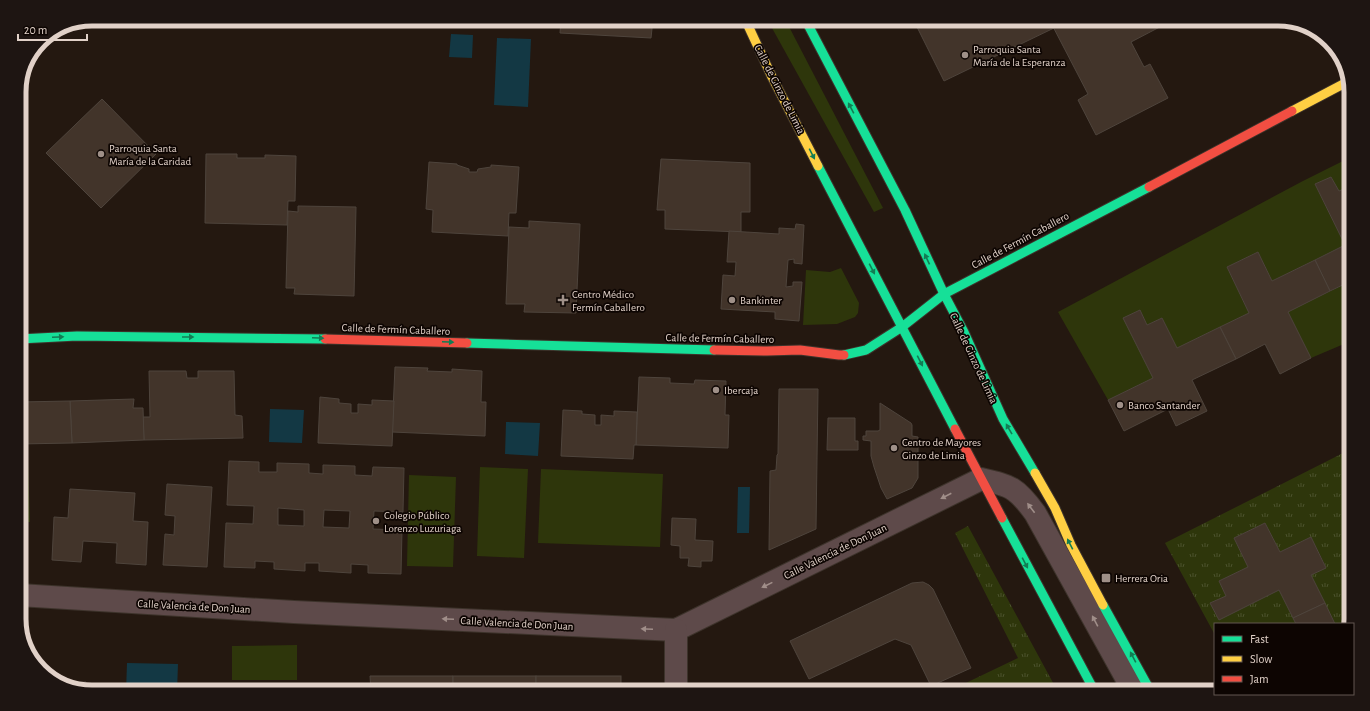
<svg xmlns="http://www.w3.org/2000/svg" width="1370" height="711" font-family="'Alegreya Sans',sans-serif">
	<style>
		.park { fill: url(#park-tufts) }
		.garden { fill: #2e360b }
		.water { fill: #133844 }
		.building { fill: #42342a; stroke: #4e443c; fill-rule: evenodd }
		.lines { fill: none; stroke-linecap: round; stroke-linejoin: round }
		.street-casing { stroke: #3d332b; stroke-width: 24 }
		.fast-casing { stroke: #3d332b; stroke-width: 11 }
		.slow-casing { stroke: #3d332b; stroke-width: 11 }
		.jam-casing { stroke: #3d332b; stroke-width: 11 }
		.street { stroke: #5e4a4a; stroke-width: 22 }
		.fast { stroke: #16e098; stroke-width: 9 }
		.slow { stroke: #ffcf43; stroke-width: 9 }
		.jam { stroke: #f24e42; stroke-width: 9 }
		.oneway { fill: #127d54 }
		.oneway2 { fill: #a08e89 }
		.poi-dot { fill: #9f9088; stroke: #0d0502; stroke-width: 1.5 }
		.labels { text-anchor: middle; stroke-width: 3.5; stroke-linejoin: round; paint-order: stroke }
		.poi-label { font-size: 11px; fill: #e1d1c8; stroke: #0d0502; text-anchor: start }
		.street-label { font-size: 11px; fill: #e1d1c8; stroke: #0d0502 }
		.rim { fill: none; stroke: #e1d1c8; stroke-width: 5 }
	</style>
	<defs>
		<pattern id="park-tufts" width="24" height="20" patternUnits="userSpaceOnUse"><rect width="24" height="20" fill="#2e360b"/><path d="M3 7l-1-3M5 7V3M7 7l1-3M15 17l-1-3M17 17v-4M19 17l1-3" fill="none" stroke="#4c522d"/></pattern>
	</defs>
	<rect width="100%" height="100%" fill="#241810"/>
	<g class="park">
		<polygon points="1351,449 1351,619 1350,624 1335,624 1311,575 1326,567 1311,537 1280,552 1265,523 1234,538 1248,567 1219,581 1226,596 1210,603 1219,620 1279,590 1296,624 1215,624 1215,635 1165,543"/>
		<polygon points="968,526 1058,692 947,692 1018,658 955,533"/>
	</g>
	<g class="garden">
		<polygon points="767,19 785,19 883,208 874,212"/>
		<polygon points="1351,157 1351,186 1339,191 1331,177 1315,184 1345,245 1272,281 1258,252 1227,267 1249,313 1177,348 1162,318 1147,325 1140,310 1124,318 1153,378 1108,400 1058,312 1301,182"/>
		<polygon points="841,268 859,303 858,313 855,317 837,324 803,325 806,270 830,272"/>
		<polygon points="1351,281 1351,341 1311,358 1288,312"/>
		<polygon points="19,461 28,461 30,522 19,522"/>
		<polygon points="480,467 528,469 524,558 477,556"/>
		<polygon points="541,469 663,474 660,547 538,543"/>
		<polygon points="409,475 456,477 453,567 407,566"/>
		<polygon points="297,645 297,680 232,680 232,646"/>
	</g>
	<g class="water">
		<polygon points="451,34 473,35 472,58 449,57"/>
		<polygon points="497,38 531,39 528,107 494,105"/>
		<polygon points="270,409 304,410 302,443 269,442"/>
		<polygon points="506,422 540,423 538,456 505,454"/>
		<polygon points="738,487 750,487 749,533 737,533"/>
		<polygon points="127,663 178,664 177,692 126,692"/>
	</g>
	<g class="building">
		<polygon points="101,19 142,19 142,21 130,24 130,27 102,27"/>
		<polygon points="150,19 190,19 190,25 163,26 162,23 150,21"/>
		<polygon points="561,19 653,19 651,38 560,33"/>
		<polygon points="913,19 1049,19 1054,28 944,81"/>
		<polygon points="1049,19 1175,19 1131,42 1144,67 1150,64 1168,98 1096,135 1078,100 1088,94"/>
		<polygon points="102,99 156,154 101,208 46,153"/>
		<polygon points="206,154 237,154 237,158 265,158 265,155 296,156 295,201 288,201 287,225 205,223"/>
		<polygon points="661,159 750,163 750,212 741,212 741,232 665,229 665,210 657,210"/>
		<polygon points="429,162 457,164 457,165 469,169 469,172 477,172 478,169 491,167 491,165 519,167 516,213 509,213 508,236 432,232 433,210 426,209"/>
		<polygon points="1331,177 1339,191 1351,186 1351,281 1330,291 1315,260 1345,245 1315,184"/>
		<polygon points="298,206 356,207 354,296 294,294 295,288 286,288 288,211 298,212"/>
		<polygon points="529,221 580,224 576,313 524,312 525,304 506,304 509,227 529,228"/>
		<polygon points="796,224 804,225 802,264 794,263 794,259 788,260 786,287 793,286 793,282 802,282 799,321 775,319 775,312 721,309 723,275 735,276 736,262 727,262 729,231 779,234 779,228 795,229"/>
		<polygon points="1258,252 1272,281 1315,260 1330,291 1288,312 1311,358 1280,374 1265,344 1236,359 1220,327 1249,313 1227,267"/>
		<polygon points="1140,310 1147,325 1162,318 1177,348 1220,327 1236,359 1192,380 1207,411 1176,426 1168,409 1124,431 1108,400 1153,378 1123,318"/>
		<polygon points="395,367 428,368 427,371 452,372 452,369 482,371 481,402 486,402 485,436 392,432"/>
		<polygon points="149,371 186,371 187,378 198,378 198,371 234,371 235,415 242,416 243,438 144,440 143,417 150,417"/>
		<polygon points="639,377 670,378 670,383 694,384 695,380 726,381 725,415 729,415 728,448 636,445"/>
		<polygon points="779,389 818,389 816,529 769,550 770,471 776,470 777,455 778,454"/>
		<polygon points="320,397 339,399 339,403 351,404 351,413 358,413 358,404 372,405 372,400 394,401 392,446 318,443"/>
		<polygon points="134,399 133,408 143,408 144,440 72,443 70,401"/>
		<polygon points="70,401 72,443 19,444 19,402"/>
		<polygon points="880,403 911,423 912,425 912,436 918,437 918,478 912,488 887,499 881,488 874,467 871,456 871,441 863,440 863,436 866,436 866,431 878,431 880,430"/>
		<polygon points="563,410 582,411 582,414 595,415 595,425 601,425 601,415 614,416 614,411 637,412 636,445 634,445 633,459 561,456"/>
		<polygon points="828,418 855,418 855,441 858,441 858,450 827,450"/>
		<path d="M 229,461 L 259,462 L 259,472 L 277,472 L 277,463 L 309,464 L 309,473 L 323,474 L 323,465 L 355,466 L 355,475 L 372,476 L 373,467 L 404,468 L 403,512 L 374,511 L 373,529 L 402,530 L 401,574 L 368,573 L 368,565 L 351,564 L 351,573 L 319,571 L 319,563 L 305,563 L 305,571 L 274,569 L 274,562 L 255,561 L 255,568 L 224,567 L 226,523 L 253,524 L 254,506 L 227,505 ZM 278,508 L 304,510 L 304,526 L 278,525 ZM 324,510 L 350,511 L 349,528 L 323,527 Z"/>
		<polygon points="167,484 212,487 207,567 163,565 165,534 174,535 175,516 165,515"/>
		<polygon points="70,489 135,493 133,521 148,522 146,565 116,563 117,543 83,541 81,562 52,560 54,517 68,518"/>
		<polygon points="672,518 696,519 695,540 713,541 712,561 701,561 701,567 688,566 689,558 680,558 680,546 671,545"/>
		<polygon points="1265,523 1280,552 1311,537 1326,568 1311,575 1325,603 1293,618 1279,590 1219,620 1210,603 1226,596 1219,581 1248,567 1234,538"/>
		<polygon points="923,582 929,585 933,589 971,668 931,686 911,645 895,639 809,679 790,641 912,583"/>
		<polygon points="1325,603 1335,624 1296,624 1293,618"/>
		<polygon points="370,676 453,676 453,692 371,692"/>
		<rect x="453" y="676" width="83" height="16"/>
		<rect x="536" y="676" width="85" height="16"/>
		<polygon points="57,682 86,682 86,691 59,684"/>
	</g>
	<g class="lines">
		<defs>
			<g id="street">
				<path d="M 19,595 L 294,612 L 676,630 L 981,479 C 1011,486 1016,487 1035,513 L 1134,692"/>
				<polyline points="676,692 676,630"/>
			</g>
			<g id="fast">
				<polyline points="805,19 905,210 944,294 964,332 1003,419 1035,473"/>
				<polyline points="818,166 955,429"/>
				<polyline points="19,339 77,336 325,339"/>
				<polyline points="467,343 714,350"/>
				<polyline points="844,355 866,350 902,327 944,294 1149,187"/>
				<polyline points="1002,518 1095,692"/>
				<polyline points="1103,605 1151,692"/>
			</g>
			<g id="slow">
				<polyline points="745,19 772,77 818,166"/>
				<polyline points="1292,111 1349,81"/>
				<polyline points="1035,473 1055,508 1071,545 1103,605"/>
			</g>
			<g id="jam">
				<polyline points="1149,187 1292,111"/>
				<polyline points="325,339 467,343"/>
				<polyline points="714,350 767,351 800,350 839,355 844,355"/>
				<polyline points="955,429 1002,518"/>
			</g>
		</defs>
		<use href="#street" class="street-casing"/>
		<use href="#fast" class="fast-casing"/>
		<use href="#slow" class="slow-casing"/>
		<use href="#jam" class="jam-casing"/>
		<use href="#street" class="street"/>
		<use href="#fast" class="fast"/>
		<use href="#slow" class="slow"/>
		<use href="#jam" class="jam"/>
	</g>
	<defs><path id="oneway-solid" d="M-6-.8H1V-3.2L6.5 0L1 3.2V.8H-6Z"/></defs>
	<g class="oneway">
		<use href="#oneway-solid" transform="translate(851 108) rotate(-118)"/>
		<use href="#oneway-solid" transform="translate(812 154) rotate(63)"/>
		<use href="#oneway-solid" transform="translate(927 259) rotate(-115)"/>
		<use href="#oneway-solid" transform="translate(872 269) rotate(63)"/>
		<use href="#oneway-solid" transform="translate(58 337) rotate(-3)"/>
		<use href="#oneway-solid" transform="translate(188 337)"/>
		<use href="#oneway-solid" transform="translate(318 338) rotate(2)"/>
		<use href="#oneway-solid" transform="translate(448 342) rotate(2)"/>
		<use href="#oneway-solid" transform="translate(920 361) rotate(63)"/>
		<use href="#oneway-solid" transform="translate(1009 429) rotate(-120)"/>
		<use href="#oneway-solid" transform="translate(1070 544) rotate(-117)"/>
		<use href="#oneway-solid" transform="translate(1025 563) rotate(62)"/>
		<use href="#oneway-solid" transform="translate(1133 657) rotate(-118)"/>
	</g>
	<g class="oneway2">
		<use href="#oneway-solid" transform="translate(946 496) rotate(153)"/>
		<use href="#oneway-solid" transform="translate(1031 508) rotate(-127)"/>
		<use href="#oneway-solid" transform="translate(767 585) rotate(154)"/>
		<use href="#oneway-solid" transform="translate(448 619) rotate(-177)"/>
		<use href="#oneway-solid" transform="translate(1095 621) rotate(-118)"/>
		<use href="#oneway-solid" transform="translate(647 629) rotate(-177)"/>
	</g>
	<g class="poi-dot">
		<circle cx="965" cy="55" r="4"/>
		<circle cx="101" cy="154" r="4"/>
		<path d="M561 294h4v4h4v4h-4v4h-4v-4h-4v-4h4z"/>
		<circle cx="732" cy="300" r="4"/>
		<circle cx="716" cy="390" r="4"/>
		<circle cx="1120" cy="405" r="4"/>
		<circle cx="894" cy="448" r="4"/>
		<circle cx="376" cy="521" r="4"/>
		<rect x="1101" y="573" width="10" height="10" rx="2"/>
	</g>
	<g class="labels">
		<g class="poi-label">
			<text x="973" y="53">Parroquia Santa<tspan x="973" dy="13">María de la Esperanza</tspan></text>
			<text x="109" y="152">Parroquia Santa<tspan x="109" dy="13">María de la Caridad</tspan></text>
			<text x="572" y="298">Centro Médico<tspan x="572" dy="13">Fermín Caballero</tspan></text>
			<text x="740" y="304">Bankinter</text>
			<text x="724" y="394">Ibercaja</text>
			<text x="1128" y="409">Banco Santander</text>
			<text x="902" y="446">Centro de Mayores<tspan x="902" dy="13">Ginzo de Limia</tspan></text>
			<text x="384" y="519">Colegio Público<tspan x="384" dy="13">Lorenzo Luzuriaga</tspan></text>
			<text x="1115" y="582">Herrera Oria</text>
		</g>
		<g class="street-label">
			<text transform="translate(780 89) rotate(63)" y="4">Calle de Ginzo de Limia</text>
			<text transform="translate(1020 240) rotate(-28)" y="4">Calle de Fermín Caballero</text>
			<text transform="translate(396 329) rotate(2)" y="4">Calle de Fermín Caballero</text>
			<text transform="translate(720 338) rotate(1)" y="4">Calle de Fermín Caballero</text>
			<text transform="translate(974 358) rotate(65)" y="4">Calle de Ginzo de Limia</text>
			<text transform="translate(835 551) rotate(-26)" y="4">Calle Valencia de Don Juan</text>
			<text transform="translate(194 606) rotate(3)" y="4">Calle Valencia de Don Juan</text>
			<text transform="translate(517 623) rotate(3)" y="4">Calle Valencia de Don Juan</text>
		</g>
	</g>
	<path d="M0 0H1370V711H0ZM92 26H1278A66 66 0 0 1 1344 92V619A66 66 0 0 1 1278 685H92A66 66 0 0 1 26 619V92A66 66 0 0 1 92 26Z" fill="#1e1512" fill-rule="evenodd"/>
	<path class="rim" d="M92 26H1278A66 66 0 0 1 1344 92V619A66 66 0 0 1 1278 685H92A66 66 0 0 1 26 619V92A66 66 0 0 1 92 26Z"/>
	<rect x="1214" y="623" width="140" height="72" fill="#0d0502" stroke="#625751"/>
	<rect x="1222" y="636" width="20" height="6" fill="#16e098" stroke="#625751"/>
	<text x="1250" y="643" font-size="12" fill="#e1d1c8">Fast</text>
	<rect x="1222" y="656" width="20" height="6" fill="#ffcf43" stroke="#625751"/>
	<text x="1250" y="663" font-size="12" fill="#e1d1c8">Slow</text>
	<rect x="1222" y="676" width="20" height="6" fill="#f24e42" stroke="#625751"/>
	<text x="1250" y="683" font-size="12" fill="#e1d1c8">Jam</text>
	<path d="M18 34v6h69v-6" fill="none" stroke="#e1d1c8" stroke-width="2"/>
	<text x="24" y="34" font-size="12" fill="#e1d1c8" stroke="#0d0502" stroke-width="3" paint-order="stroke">20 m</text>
</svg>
